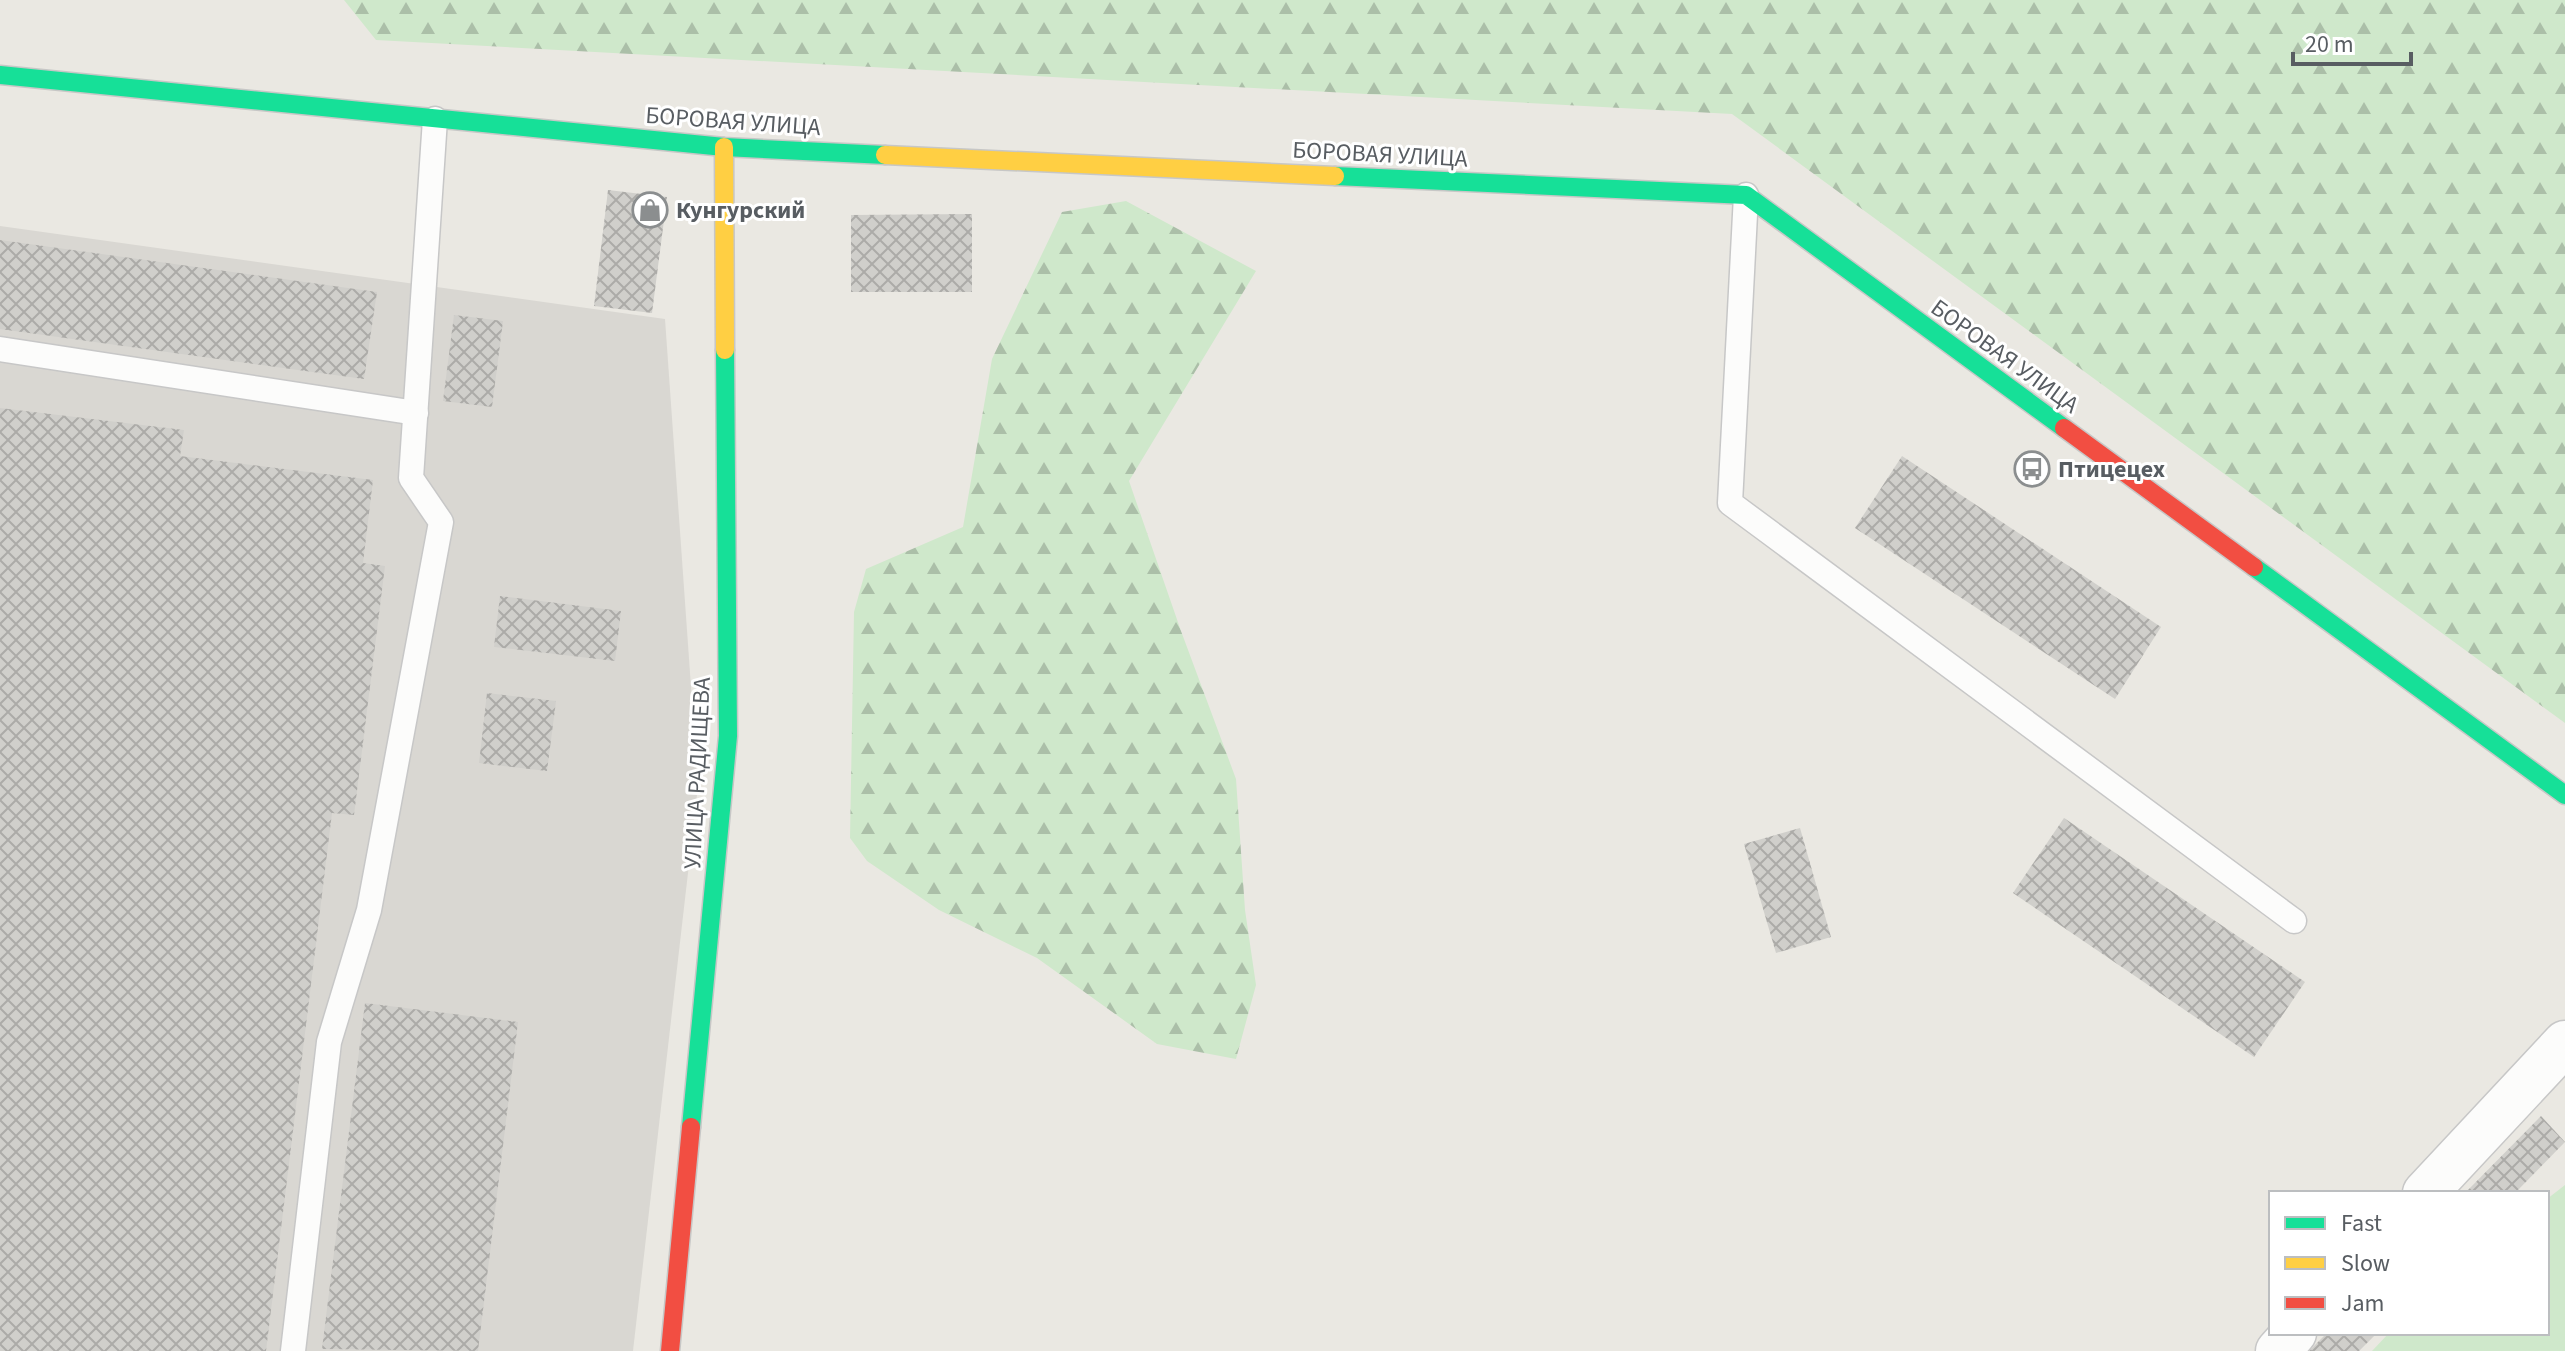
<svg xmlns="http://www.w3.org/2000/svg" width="2565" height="1351" font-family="'Source Sans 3',sans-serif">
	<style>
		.industrial { fill: #d9d7d2 }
		.green { fill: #cfe8cb }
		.forest { fill: url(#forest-firs) }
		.building { fill: url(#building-cross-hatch) }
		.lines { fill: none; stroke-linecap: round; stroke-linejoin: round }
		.lane-casing { stroke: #c7c7c7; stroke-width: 27 }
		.street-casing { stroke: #c7c7c7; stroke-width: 47 }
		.fast-casing { stroke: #c7c7c6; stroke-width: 21 }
		.slow-casing { stroke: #c7c7c6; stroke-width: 21 }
		.jam-casing { stroke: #c7c7c6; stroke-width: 21 }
		.lane { stroke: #fcfcfb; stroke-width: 24 }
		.street { stroke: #fcfcfb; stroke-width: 44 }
		.fast { stroke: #16e098; stroke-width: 18 }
		.slow { stroke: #ffcf43; stroke-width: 18 }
		.jam { stroke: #f24e42; stroke-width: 18 }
		.labels { text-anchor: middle; stroke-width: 6; stroke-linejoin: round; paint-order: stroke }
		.street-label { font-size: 24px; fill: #585d62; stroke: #fff }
		.poi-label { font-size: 24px; font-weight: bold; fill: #585d62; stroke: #fff; text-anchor: start }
	</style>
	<defs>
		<pattern id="forest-firs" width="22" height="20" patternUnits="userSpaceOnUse" patternTransform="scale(2)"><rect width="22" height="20" fill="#cfe8cb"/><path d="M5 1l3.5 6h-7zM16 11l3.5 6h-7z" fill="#abbfa8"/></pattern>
		<pattern id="building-cross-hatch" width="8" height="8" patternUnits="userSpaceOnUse" patternTransform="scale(2)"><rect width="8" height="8" fill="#d0cfcb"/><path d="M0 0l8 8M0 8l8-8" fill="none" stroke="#acaba8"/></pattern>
	</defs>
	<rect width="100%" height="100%" fill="#eae8e2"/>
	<polygon class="industrial" points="0,226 665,319 698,786 633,1351 0,1351"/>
	<polygon class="green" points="2565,1185 2565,1351 2372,1351 2389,1333 2547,1333 2547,1199"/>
	<g class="forest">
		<polygon points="344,0 2565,0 2565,723 1732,114 376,40"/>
		<polygon points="1126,201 1256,271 1129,481 1181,631 1236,779 1245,910 1256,985 1236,1059 1157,1044 1037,958 939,910 867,861 850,838 854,612 866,569 963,527 992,359 1062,212"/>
	</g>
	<g class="building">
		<polygon points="608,190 667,197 652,313 594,306"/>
		<polygon points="972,214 972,292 851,292 851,215"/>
		<polygon points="0,240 377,292 364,379 0,329"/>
		<polygon points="454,315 503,321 492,407 443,401"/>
		<polygon points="0,408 184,430 180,456 373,480 363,563 385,566 354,815 332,813 266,1351 0,1351"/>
		<polygon points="1902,456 2161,627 2115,699 1855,528"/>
		<polygon points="500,596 621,611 615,661 494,647"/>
		<polygon points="487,693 556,701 547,771 479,763"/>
		<polygon points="2064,818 2305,982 2254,1057 2013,893"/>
		<polygon points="1800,828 1831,937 1776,953 1744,844"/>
		<polygon points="365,1003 518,1022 478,1351 322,1349"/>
		<polygon points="2541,1116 2565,1142 2515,1193 2465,1193"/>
		<polygon points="2327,1333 2377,1333 2359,1351 2309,1351"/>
	</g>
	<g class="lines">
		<defs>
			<g id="lane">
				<polyline points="1746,195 1730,503 2294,921"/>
				<polyline points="0,349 416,413"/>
				<polyline points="293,1351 329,1042 369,910 441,522 411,478 435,119"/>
			</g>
			<g id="street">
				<polyline points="2425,1193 2565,1043"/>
				<polyline points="2278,1351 2294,1333"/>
			</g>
			<g id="fast">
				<polyline points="0,75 724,147 885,155"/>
				<polyline points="1335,176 1746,195 2064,428"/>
				<polyline points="2254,567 2565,795"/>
				<polyline points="691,1127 728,736 725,350"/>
			</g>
			<g id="slow">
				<polyline points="724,147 725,350"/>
				<polyline points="885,155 1335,176"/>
			</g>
			<g id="jam">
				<polyline points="2064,428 2254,567"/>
				<polyline points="670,1351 691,1127"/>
			</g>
		</defs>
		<use href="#lane" class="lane-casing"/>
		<use href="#street" class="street-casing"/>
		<use href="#fast" class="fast-casing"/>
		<use href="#slow" class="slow-casing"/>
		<use href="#jam" class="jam-casing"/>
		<use href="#lane" class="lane"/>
		<use href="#street" class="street"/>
		<use href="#fast" class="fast"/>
		<use href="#slow" class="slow"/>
		<use href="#jam" class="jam"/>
	</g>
	<defs>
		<symbol id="shop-ring" viewBox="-11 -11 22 22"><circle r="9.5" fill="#fff" stroke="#8b8e8f" stroke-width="1.5"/><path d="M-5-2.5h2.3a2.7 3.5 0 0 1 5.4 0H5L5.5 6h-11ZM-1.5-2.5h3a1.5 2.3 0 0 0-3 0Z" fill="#8b8e8f"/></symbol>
		<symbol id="bus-ring" viewBox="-11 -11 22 22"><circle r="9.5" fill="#fff" stroke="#8b8e8f" stroke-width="1.5"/><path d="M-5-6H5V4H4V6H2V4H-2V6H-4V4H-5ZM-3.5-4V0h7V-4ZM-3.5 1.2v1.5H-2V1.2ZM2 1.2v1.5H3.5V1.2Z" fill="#8b8e8f"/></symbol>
	</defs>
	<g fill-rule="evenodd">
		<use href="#shop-ring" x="630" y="190" width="40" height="40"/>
		<use href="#bus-ring" x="2012" y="449" width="40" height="40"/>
	</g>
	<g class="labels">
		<g class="street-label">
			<text transform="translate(733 121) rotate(4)" y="8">БОРОВАЯ УЛИЦА</text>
			<text transform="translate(1380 154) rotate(3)" y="8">БОРОВАЯ УЛИЦА</text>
			<text transform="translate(2005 356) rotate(36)" y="8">БОРОВАЯ УЛИЦА</text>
			<text transform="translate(697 773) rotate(-87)" y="8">УЛИЦА РАДИЩЕВА</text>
		</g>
		<g class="poi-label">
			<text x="676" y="218">Кунгурский</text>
			<text x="2058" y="477">Птицецех</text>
		</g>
	</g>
	<rect x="2269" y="1191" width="280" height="144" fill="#ffffff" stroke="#bcbec0" stroke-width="2"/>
	<rect x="2285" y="1217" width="40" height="12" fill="#16e098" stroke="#bcbec0" stroke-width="2"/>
	<text x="2341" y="1231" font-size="24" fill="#585d62">Fast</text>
	<rect x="2285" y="1257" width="40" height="12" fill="#ffcf43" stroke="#bcbec0" stroke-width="2"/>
	<text x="2341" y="1271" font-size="24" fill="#585d62">Slow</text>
	<rect x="2285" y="1297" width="40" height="12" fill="#f24e42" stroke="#bcbec0" stroke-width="2"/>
	<text x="2341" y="1311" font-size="24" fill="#585d62">Jam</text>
	<path d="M2293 52v12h118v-12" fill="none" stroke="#585d62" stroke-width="4"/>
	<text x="2305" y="52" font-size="24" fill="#585d62" stroke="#ffffff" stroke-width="6" paint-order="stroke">20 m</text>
</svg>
